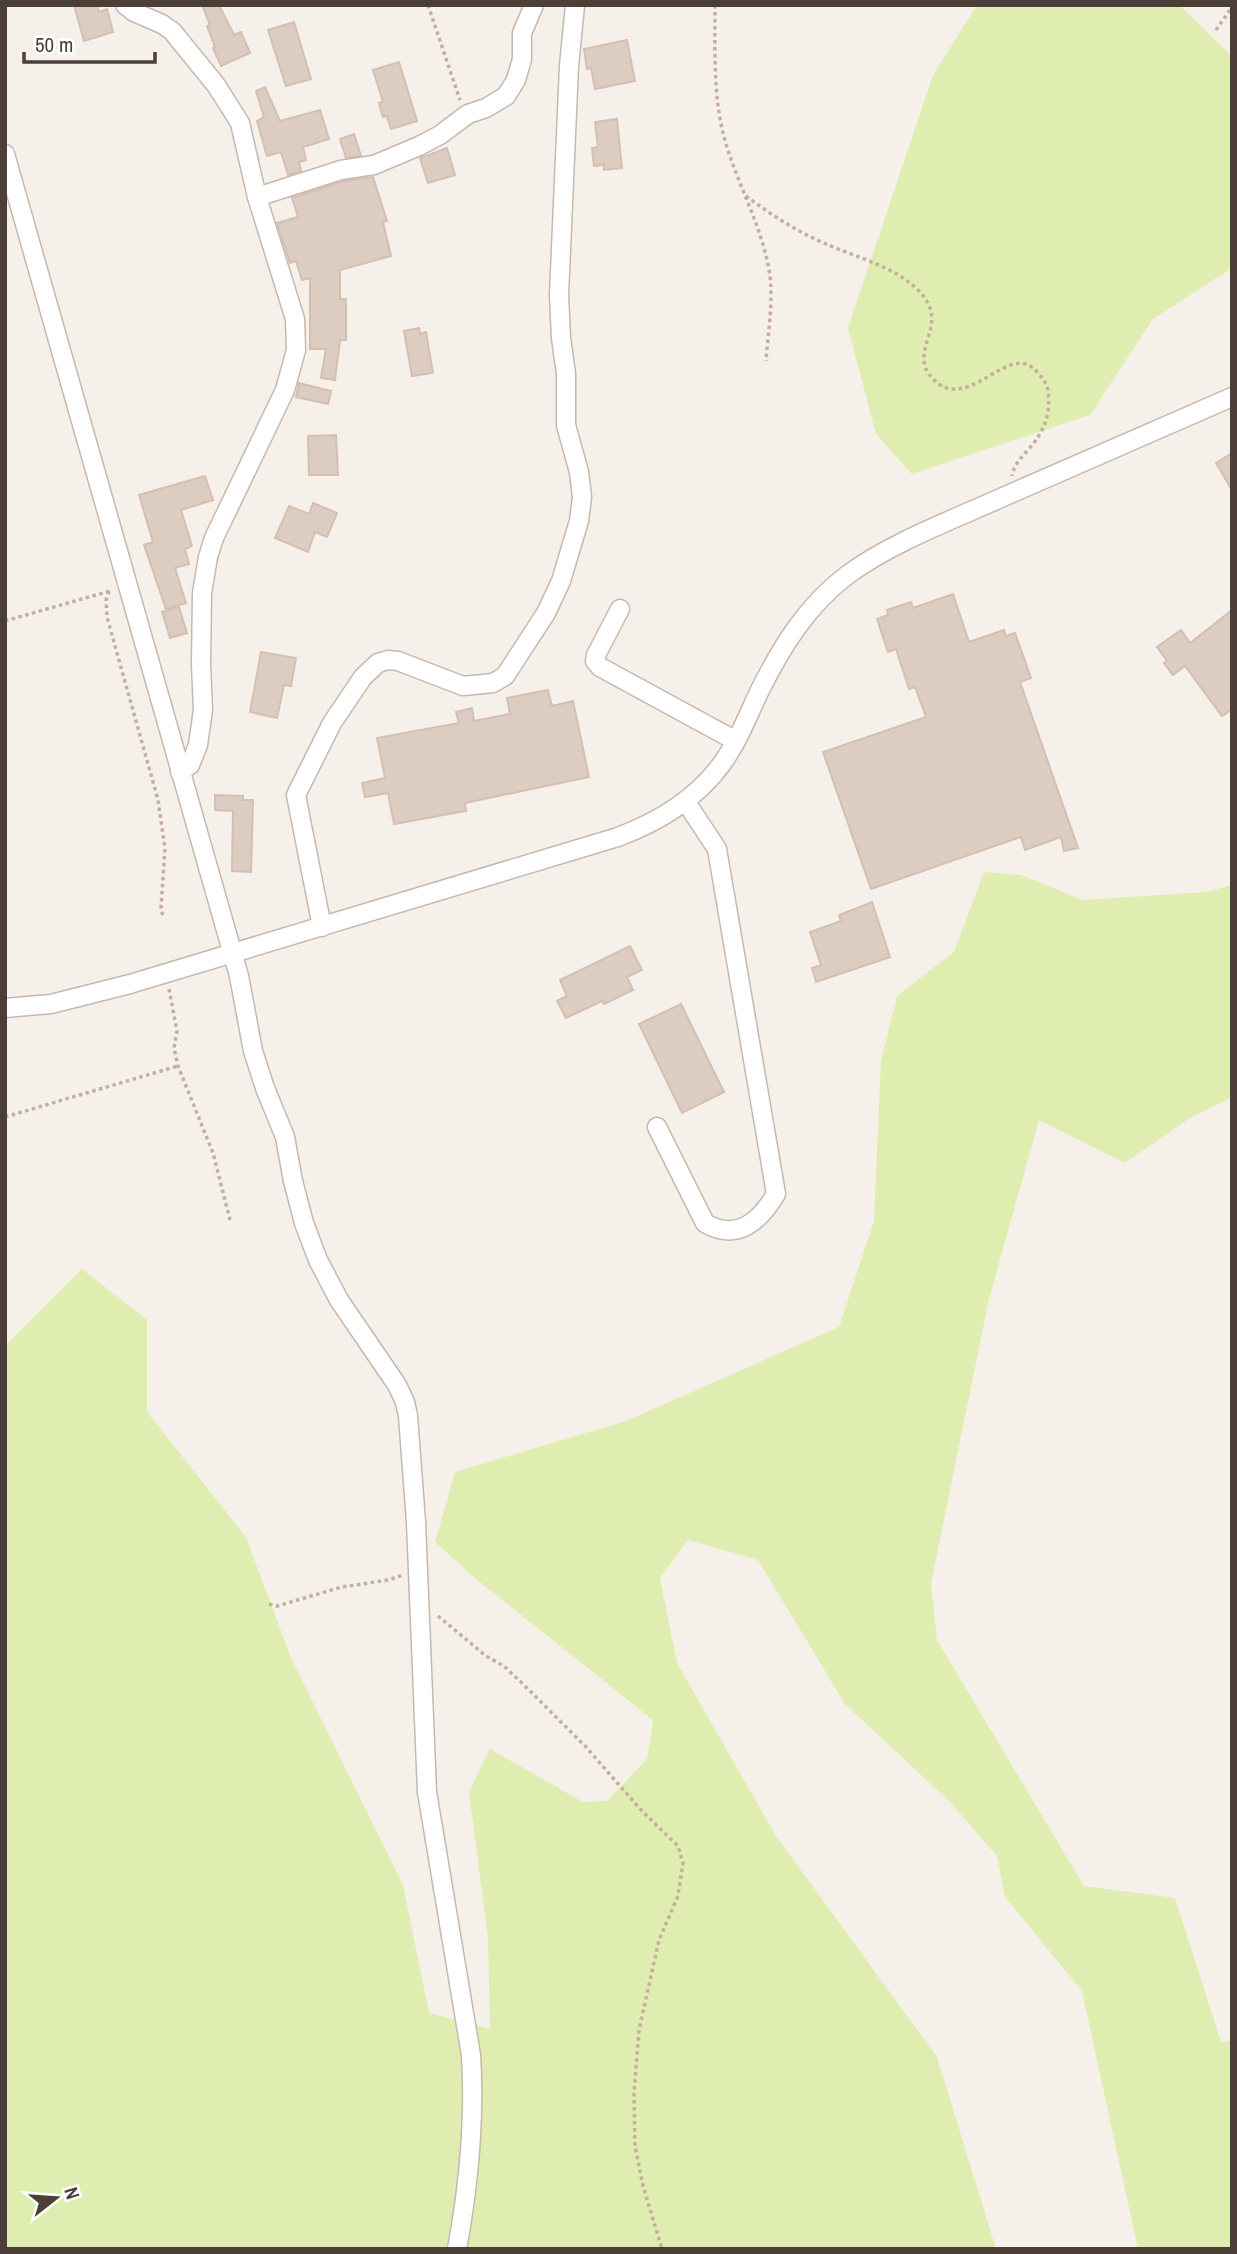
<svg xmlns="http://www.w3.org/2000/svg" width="1237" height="2254" font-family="'Archivo Narrow',sans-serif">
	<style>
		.green { fill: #dfedb0 }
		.building { fill: #dcccc1; stroke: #d4bfb1; stroke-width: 2 }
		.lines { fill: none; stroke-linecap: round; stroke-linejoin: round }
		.minor-casing { stroke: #c6b8af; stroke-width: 21 }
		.path { stroke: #c6ae9c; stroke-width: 3.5; stroke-dasharray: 3.5 3.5; stroke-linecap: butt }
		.minor { stroke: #fff; stroke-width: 18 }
	</style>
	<rect width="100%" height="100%" fill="#f6f0ea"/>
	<g class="green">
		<polygon points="977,5 1179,5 1232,56 1232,268 1153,319 1090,415 912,474 876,434 848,328 933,75"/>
		<polygon points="984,872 1021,875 1083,900 1207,892 1232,885 1232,1097 1190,1118 1125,1163 1039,1120 989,1299 931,1583 937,1640 1084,1886 1175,1898 1221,2042 1232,2041 1232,2249 1138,2249 1082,1991 1005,1897 997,1856 949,1801 845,1704 758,1560 688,1540 660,1578 677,1663 776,1836 937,2057 996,2249 5,2249 5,1346 82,1269 147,1320 147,1412 246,1537 291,1658 403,1885 429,2013 490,2029 488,1938 469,1792 490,1749 583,1802 607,1801 647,1759 653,1720 476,1579 435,1542 455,1472 626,1421 839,1327 874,1221 881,1060 897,996 954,952"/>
	</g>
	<g class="building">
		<polygon points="74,5 97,5 99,12 107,9 113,32 84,41"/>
		<polygon points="202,5 219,5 234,35 241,32 250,53 221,66 213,48 215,47 207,26 210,25"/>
		<polygon points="294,22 311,79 286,86 268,30"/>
		<polygon points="627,40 635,81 595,89 591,68 587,69 584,49"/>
		<polygon points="399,62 417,121 391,129 387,116 383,117 379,103 383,102 373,70"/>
		<polygon points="265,87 280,121 320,110 329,139 303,147 306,160 299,162 301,171 288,175 281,152 267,156 257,121 264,117 256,91"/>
		<polygon points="617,119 622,168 604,170 604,165 594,166 592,148 598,147 595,122"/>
		<polygon points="354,134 361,156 346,158 340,139"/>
		<polygon points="447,148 455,175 428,183 420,158"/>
		<polygon points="373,177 387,221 383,222 391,256 340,270 340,299 346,299 346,340 340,340 335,380 321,378 326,349 310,349 310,278 302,280 296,261 290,263 277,223 298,217 292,198 344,181"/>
		<polygon points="419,328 420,334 426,332 433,373 412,376 404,331"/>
		<polygon points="299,383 331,391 328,404 296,397"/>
		<polygon points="336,435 338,475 309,475 308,436"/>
		<polygon points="1232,453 1232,490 1216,463"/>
		<polygon points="205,476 213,500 181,510 192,546 185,549 189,564 175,568 186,603 166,609 144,545 153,542 139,495"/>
		<polygon points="313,503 337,513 327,537 315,532 308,552 275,538 289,506 309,514"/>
		<polygon points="953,594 969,642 1004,630 1006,636 1015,633 1031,678 1020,682 1078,848 1064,851 1061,837 1025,850 1021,837 871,889 823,752 926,717 915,687 909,689 896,649 888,652 877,619 888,615 887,610 911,602 913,608"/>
		<polygon points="179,607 187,633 170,638 162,612"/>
		<polygon points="1232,610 1232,709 1222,716 1185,666 1173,675 1164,663 1167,661 1157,647 1181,630 1190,643"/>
		<polygon points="261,652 296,658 291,686 284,685 277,718 250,712"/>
		<polygon points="548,690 552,706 573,701 589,777 465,803 466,811 394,824 388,793 365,797 362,783 385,778 377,738 459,723 456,712 472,708 474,721 510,714 507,698"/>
		<polygon points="215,795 243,796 243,800 253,800 251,872 232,871 233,811 215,810"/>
		<polygon points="872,902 890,957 816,982 812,968 821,965 810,932 841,921 839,915"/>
		<polygon points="630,946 642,970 627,977 633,990 604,1004 602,1001 566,1018 557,1001 567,996 560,980"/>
		<polygon points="681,1004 724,1092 682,1113 639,1024"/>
	</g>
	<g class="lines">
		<defs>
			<g id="minor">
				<polyline points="125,5 134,12 162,24 172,31 216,85 240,123 257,197 295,319 296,350 285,390 214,538 208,557 202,593 201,664 203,710 198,745 190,765 180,772"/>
				<path d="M 5,154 L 239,976 L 253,1051 L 265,1088 L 285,1137 L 293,1181 L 304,1223 L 318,1260 L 339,1300 L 397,1385 L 405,1402 L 408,1416 L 416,1522 L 427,1792 L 471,2055 C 475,2120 469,2184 457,2249"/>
				<polyline points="257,197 341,170 374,165 419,146 440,135 468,114 486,108 506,96 516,80 522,59 522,33 534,5"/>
				<polyline points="620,609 596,655 595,661 600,667 736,741"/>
				<polyline points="322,927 296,795 332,723 363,677 378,663 388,660 398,661 463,686 493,683 505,676 546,613 561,581 579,521 582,497 579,472 566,425 566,374 561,338 559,295 569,66 575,5"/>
				<path d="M 5,1008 L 51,1004 L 130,984 L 618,837 C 658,822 695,800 721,765 C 738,742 748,715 760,690 C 782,646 807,606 846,576 C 890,543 952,520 1003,497 C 1079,464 1155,430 1232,397"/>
				<path d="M 657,1127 L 705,1223 C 737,1242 760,1221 776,1194 L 717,849 L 686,802"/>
			</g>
		</defs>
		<use href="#minor" class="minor-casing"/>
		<g class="path">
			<polyline points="428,5 460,100"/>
			<path d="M 715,5 C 715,48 713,91 723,133 C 735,181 763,226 770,276 C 773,304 768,334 766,361"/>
			<polyline points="1216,30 1232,7"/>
			<path d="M 746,196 C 770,214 796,231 824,243 C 854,257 895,266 919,291 C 953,326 905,350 933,379 C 969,416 1010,337 1038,373 C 1043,379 1047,383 1048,391 C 1051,415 1044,432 1028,450 C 1021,458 1014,464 1012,476"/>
			<polyline points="109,591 106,600 107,617 158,800 165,849 161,907 163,918"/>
			<polyline points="5,621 110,591"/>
			<polyline points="169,989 177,1031 174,1048 178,1066 213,1153 230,1220"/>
			<polyline points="5,1117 178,1066"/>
			<polyline points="269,1604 277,1606 342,1587 388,1580 403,1575"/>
			<polyline points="438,1616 486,1656 504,1666 524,1685 586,1747 641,1810 678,1846 683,1863 678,1896 659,1940 639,2030 634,2093 635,2146 643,2186 662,2249"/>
		</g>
		<use href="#minor" class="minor"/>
	</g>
	<rect width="1237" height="2254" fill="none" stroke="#4b3f37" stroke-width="14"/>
	<g transform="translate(56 2198) rotate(73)" stroke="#ffffff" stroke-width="5" paint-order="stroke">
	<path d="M0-5L12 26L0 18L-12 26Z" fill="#4b3f37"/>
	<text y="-10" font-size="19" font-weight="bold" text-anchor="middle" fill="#4b3f37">N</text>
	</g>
	<path d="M24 52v10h131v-10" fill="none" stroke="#4b3f37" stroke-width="3.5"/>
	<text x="35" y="52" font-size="21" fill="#4b3f37" stroke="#ffffff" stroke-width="5" paint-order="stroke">50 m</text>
</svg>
